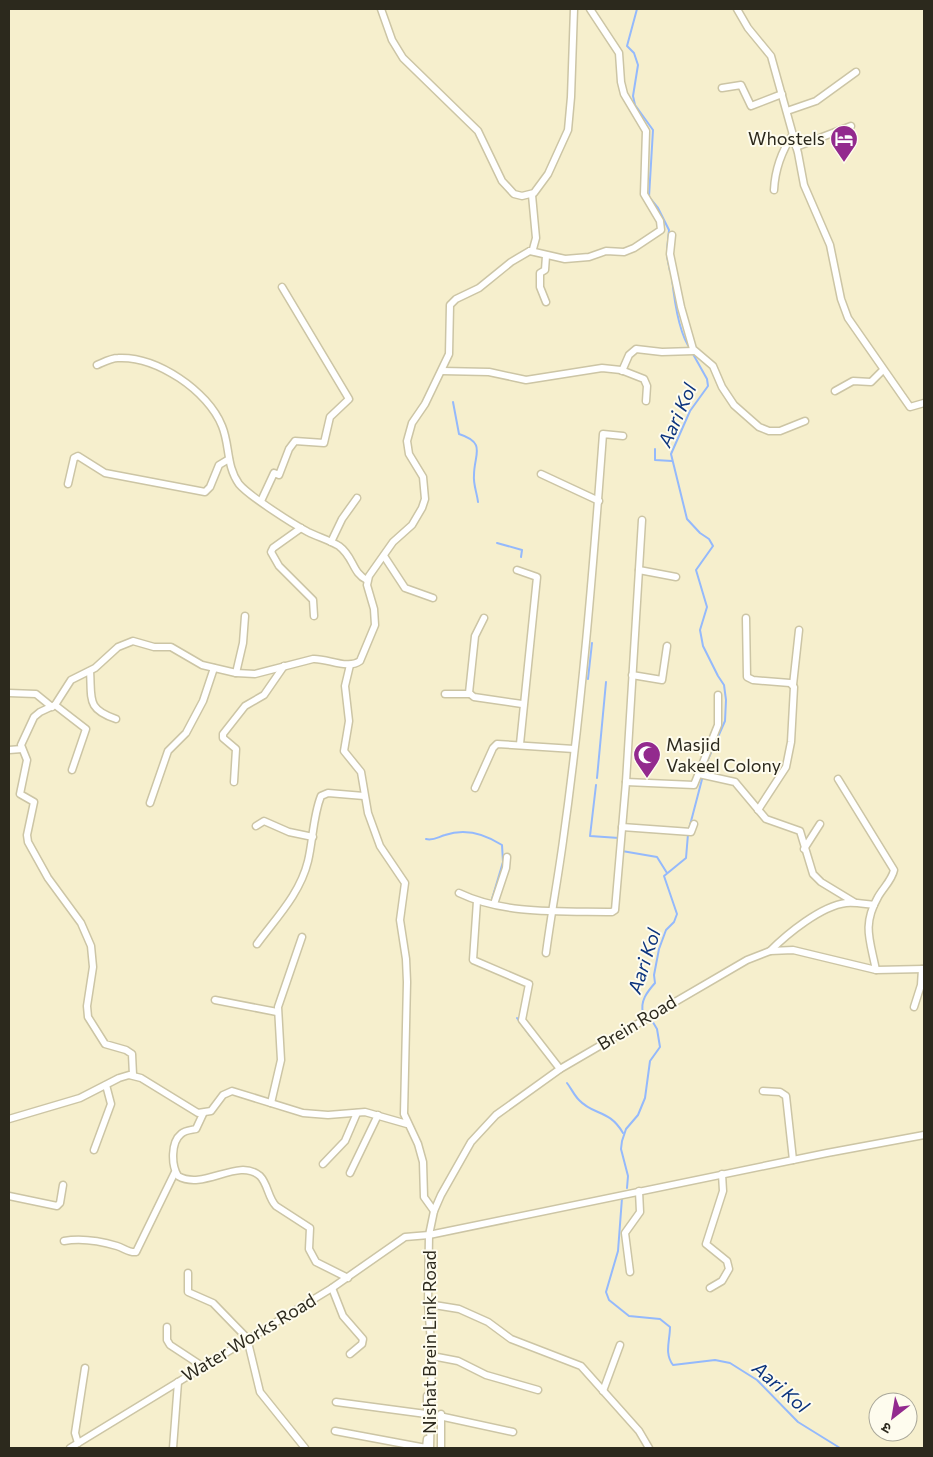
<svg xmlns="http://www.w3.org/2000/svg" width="933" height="1457" font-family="Commissioner,'Noto Sans Devanagari',sans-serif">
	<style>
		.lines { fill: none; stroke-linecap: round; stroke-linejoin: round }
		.stream { stroke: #94b9fc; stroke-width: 2 }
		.minor-casing { stroke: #ccc5a5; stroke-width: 9 }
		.minor { stroke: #fff; stroke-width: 6 }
		.labels { text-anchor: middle; stroke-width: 4; stroke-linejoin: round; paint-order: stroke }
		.poi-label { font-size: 18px; fill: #2c291d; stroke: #fefcee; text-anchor: end }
		.street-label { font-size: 18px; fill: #2c291d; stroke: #fefcee }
		.water-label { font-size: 19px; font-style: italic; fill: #0c347e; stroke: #fefcee }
	</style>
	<rect width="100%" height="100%" fill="#f6efcd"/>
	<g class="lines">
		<g class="stream">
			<polyline points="637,9 627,46 634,53 638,65 633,96 635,105 653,130 649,197 658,208 669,230 667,251"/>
			<polyline points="667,256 670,271"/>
			<path d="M 672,278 C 674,298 678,333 691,350"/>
			<path d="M 453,402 L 459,434 C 487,443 474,454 474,475 C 473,484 477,493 478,502"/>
			<polyline points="655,449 655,460 672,461"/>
			<polyline points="497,543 522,550 521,557"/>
			<polyline points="588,679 592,643"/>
			<polyline points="597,778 606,682"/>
			<polyline points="596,785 590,836 619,838"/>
			<polyline points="689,829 706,764 725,721 726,700 724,685 718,676 703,646 700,630 707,607 696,570 713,546 709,539 700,533 687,519 671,454 690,411 708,386 707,379 693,354"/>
			<path d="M 426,839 C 433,841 438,837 445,835 C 465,828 485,834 502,845 L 503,862 L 492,899"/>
			<polyline points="622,851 657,857 667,873"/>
			<path d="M 643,1013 C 640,1001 647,992 655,983 L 654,975 L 659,949 L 666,930 L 674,922 L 677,914 L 664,876 L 686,858 L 688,834"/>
			<polyline points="517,1018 530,1036"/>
			<path d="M 567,1083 C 571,1088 574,1095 579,1100 C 594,1116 609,1109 623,1133"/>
			<polyline points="627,1188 628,1176 621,1149 622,1141 626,1129 638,1115 645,1098 650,1061 660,1047 657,1029 651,1019"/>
			<path d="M 622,1198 L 618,1251 L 606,1292 L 609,1300 L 629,1316 L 660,1319 L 670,1327 C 670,1341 664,1353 673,1365 L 715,1360 L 730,1363 L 757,1380 L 798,1422 L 840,1448"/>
		</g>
		<defs>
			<g id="minor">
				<polyline points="381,9 392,40 403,58 478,131 502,181 514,194 522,196 534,193 548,174 568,130 571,97 574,9"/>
				<polyline points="737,9 748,28 771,56 798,153 804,185 830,245 841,299 848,318 910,407 924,403"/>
				<polyline points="722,88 741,85 751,106 782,94"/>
				<polyline points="787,111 816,101 856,72"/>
				<polyline points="796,147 851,126"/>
				<path d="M 774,190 C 775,169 781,152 793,134"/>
				<polyline points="672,235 670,254 681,307 693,349 713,366 722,387 734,405 759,427 769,431 780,431 805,421"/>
				<polyline points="530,251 565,259 589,257 606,251 624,252 634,248 661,230 660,221 644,194 646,131 624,94 621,82 619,53 590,9"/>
				<polyline points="546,302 540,287 540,273 545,270 546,256"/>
				<path d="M 97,365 C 104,362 111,358 118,358 C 157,356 208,391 222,426 C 230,445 226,466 239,484 C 249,496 293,524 308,532 C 318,537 329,540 339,546 C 354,557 352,573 367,580"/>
				<polyline points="442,371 489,372 526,380 602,368 621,370 644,379 647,386 646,401"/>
				<polyline points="622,371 629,355 636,349 662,352 694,351"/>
				<polyline points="835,391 853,381 871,382 883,370"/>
				<polyline points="541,474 599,501"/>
				<polyline points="68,484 74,458 78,456 105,473 205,492 210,487 219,465 229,459"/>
				<polyline points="261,501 274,473 279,475 289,449 295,441 324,443 330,417 349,399 282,287"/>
				<polyline points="301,528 273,548 271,552 279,566 313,600 314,616"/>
				<polyline points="331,542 342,519 357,498"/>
				<polyline points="384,556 405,588 433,598"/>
				<polyline points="517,570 537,577 520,744"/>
				<polyline points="639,570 676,577"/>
				<polyline points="484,618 475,636 469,693 474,697 522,704"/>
				<polyline points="746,618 747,677 753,680 790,683 794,687 791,742 786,767 758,810"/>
				<polyline points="350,665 345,686 349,721 344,751 361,772 368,813 380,846 405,883 400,920 406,959 407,982 404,1114 418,1144 423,1162 424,1197 434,1211"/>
				<path d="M 90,671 C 92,699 86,709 116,719"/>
				<polyline points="236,673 243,643 245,616"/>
				<polyline points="632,675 662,680 667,646"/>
				<polyline points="793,685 799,630"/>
				<polyline points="9,693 36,694 52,707"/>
				<polyline points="445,694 470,694"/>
				<polyline points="55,705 86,729 72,770"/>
				<polyline points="9,750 22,749"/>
				<polyline points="699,774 735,782 766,819 800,831 813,874 821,882 854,902"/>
				<path d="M 838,779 L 894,870 C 892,880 883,888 878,897 C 862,925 870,940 876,970"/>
				<polyline points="234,782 236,749 223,738 223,734 245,706 264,695 284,666"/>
				<polyline points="626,782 694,785 718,725 718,695"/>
				<polyline points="475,788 493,748 497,744 574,749"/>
				<polyline points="150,803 168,751 186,733 203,701 214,668"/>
				<polyline points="256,826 264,821 289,832 313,837"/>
				<polyline points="622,827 691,832 694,824"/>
				<polyline points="804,849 820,824"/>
				<path d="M 459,893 C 505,915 562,911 612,912 L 615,910 L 626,782 L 642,520"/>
				<polyline points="477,901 473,960 529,984 522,1020 560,1069"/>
				<polyline points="494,904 506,868 507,857"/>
				<path d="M 257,944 C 276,918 300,894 308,861 C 313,840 313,816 321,796 L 328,793 L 364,796"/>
				<path d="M 770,951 C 787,934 821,906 846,903 C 855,902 864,904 874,905"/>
				<path d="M 546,953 C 551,915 558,878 563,841 C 582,706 593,570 603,434 L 623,436"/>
				<polyline points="215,1000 277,1012"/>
				<polyline points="914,1007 921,985 922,969"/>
				<path d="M 133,1075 L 132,1054 L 126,1050 L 105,1044 L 88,1017 L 87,1006 L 93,967 L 91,946 L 81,923 L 48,878 L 28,842 L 27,835 L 34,802 L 20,794 L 27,760 L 21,745 L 34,717 L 40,712 L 55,705 L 71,680 L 95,668 L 118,647 L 133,641 L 154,647 L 171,647 L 202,665 L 236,673 L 255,674 L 313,659 C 327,658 348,670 360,661 L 375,625 L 374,609 L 367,585 L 369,576 L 393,542 L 412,525 L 422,508 L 425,499 L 423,477 L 409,454 L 407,441 L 412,423 L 425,404 L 449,354 L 450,305 L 456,299 L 479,288 L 511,262 L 533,249 L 536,238 L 532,195"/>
				<polyline points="763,1091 780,1092 786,1096 793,1160"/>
				<polyline points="271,1103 281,1060 278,1007 302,937"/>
				<path d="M 203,1114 L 196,1129 C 192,1130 185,1130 181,1134 C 171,1142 171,1165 178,1176 C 204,1191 238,1157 260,1176 C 268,1184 268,1198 276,1206 L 310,1228 L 309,1249 L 316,1262 L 348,1278"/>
				<polyline points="9,1119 80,1098 119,1078 129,1075 141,1078 198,1113 211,1111 223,1095 232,1091 303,1113 328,1115 365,1112 407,1124"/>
				<polyline points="94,1150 111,1104 106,1085"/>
				<polyline points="323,1164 345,1141 357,1113"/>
				<polyline points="350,1173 378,1115"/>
				<polyline points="9,1196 57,1206 60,1203 63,1185"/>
				<path d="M 64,1241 C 81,1238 100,1241 117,1246 C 124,1248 129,1253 136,1252 L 175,1172"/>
				<polyline points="630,1272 625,1233 640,1212 639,1191"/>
				<polyline points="188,1273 188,1292 213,1303 247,1338 260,1392 305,1448"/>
				<polyline points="332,1288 343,1316 363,1339 362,1344 350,1354"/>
				<polyline points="710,1288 722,1281 729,1269 727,1261 706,1244 723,1191 722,1174"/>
				<polyline points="428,1304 459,1309 488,1322 511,1339 581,1366 639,1431 649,1448"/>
				<polyline points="167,1327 167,1340 170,1345 202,1366"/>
				<polyline points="432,1356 458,1361 486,1375 538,1390"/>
				<polyline points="603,1391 620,1345"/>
				<polyline points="427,1396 427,1421"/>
				<polyline points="336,1402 426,1414"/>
				<polyline points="430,1414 513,1432"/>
				<polyline points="335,1431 426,1448 427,1439"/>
				<polyline points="78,1443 75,1433 85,1368"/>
				<polyline points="70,1448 332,1288 405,1237 429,1235 827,1153 924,1135"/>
				<polyline points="173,1448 178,1382"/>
				<polyline points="430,1448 432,1356 428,1304 429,1235 434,1211 441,1195 471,1142 496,1115 560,1069 747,960 770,951 793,950 876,970 924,969"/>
				<polyline points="441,1448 441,1414"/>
			</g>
		</defs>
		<use href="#minor" class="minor-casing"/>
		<use href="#minor" class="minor"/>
	</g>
	<defs>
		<symbol id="hotel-pin" viewBox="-11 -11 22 30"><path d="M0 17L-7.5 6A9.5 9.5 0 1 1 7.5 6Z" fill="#932a8e" stroke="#fefcee"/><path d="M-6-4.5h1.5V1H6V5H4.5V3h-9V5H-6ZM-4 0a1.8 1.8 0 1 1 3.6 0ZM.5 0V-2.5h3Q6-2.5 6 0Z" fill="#fff"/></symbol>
		<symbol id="mosque-pin" viewBox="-11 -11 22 30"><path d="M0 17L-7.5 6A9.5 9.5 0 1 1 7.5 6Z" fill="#932a8e" stroke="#fefcee"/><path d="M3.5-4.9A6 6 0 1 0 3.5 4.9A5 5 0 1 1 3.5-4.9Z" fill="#fff"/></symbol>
	</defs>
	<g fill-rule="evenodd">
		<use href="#hotel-pin" x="828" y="123" width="32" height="43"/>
		<use href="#mosque-pin" x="631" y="739" width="32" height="43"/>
	</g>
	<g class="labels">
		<g class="poi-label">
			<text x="825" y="145">Whostels</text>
			<text x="666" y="751" text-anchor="start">Masjid<tspan x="666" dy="21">Vakeel Colony</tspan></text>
		</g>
		<g class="street-label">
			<text transform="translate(637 1023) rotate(-31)" y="6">Brein Road</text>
			<text transform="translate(249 1338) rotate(-31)" y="6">Water Works Road</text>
			<text transform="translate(430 1342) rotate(-90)" y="6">Nishat Brein Link Road</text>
		</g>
		<g class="water-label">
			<text transform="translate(677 415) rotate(-66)" y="7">Aari Kol</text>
			<text transform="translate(644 961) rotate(-72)" y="7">Aari Kol</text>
			<text transform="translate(781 1387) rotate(41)" y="7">Aari Kol</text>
		</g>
	</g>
	<rect width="933" height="1457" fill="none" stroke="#2c291d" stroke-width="20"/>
	<g transform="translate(893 1417) rotate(211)"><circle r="24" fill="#fefcee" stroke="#aaa89a"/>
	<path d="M0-4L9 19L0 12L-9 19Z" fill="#932a8e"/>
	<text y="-8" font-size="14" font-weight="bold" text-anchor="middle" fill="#2c291d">उ</text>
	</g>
</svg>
